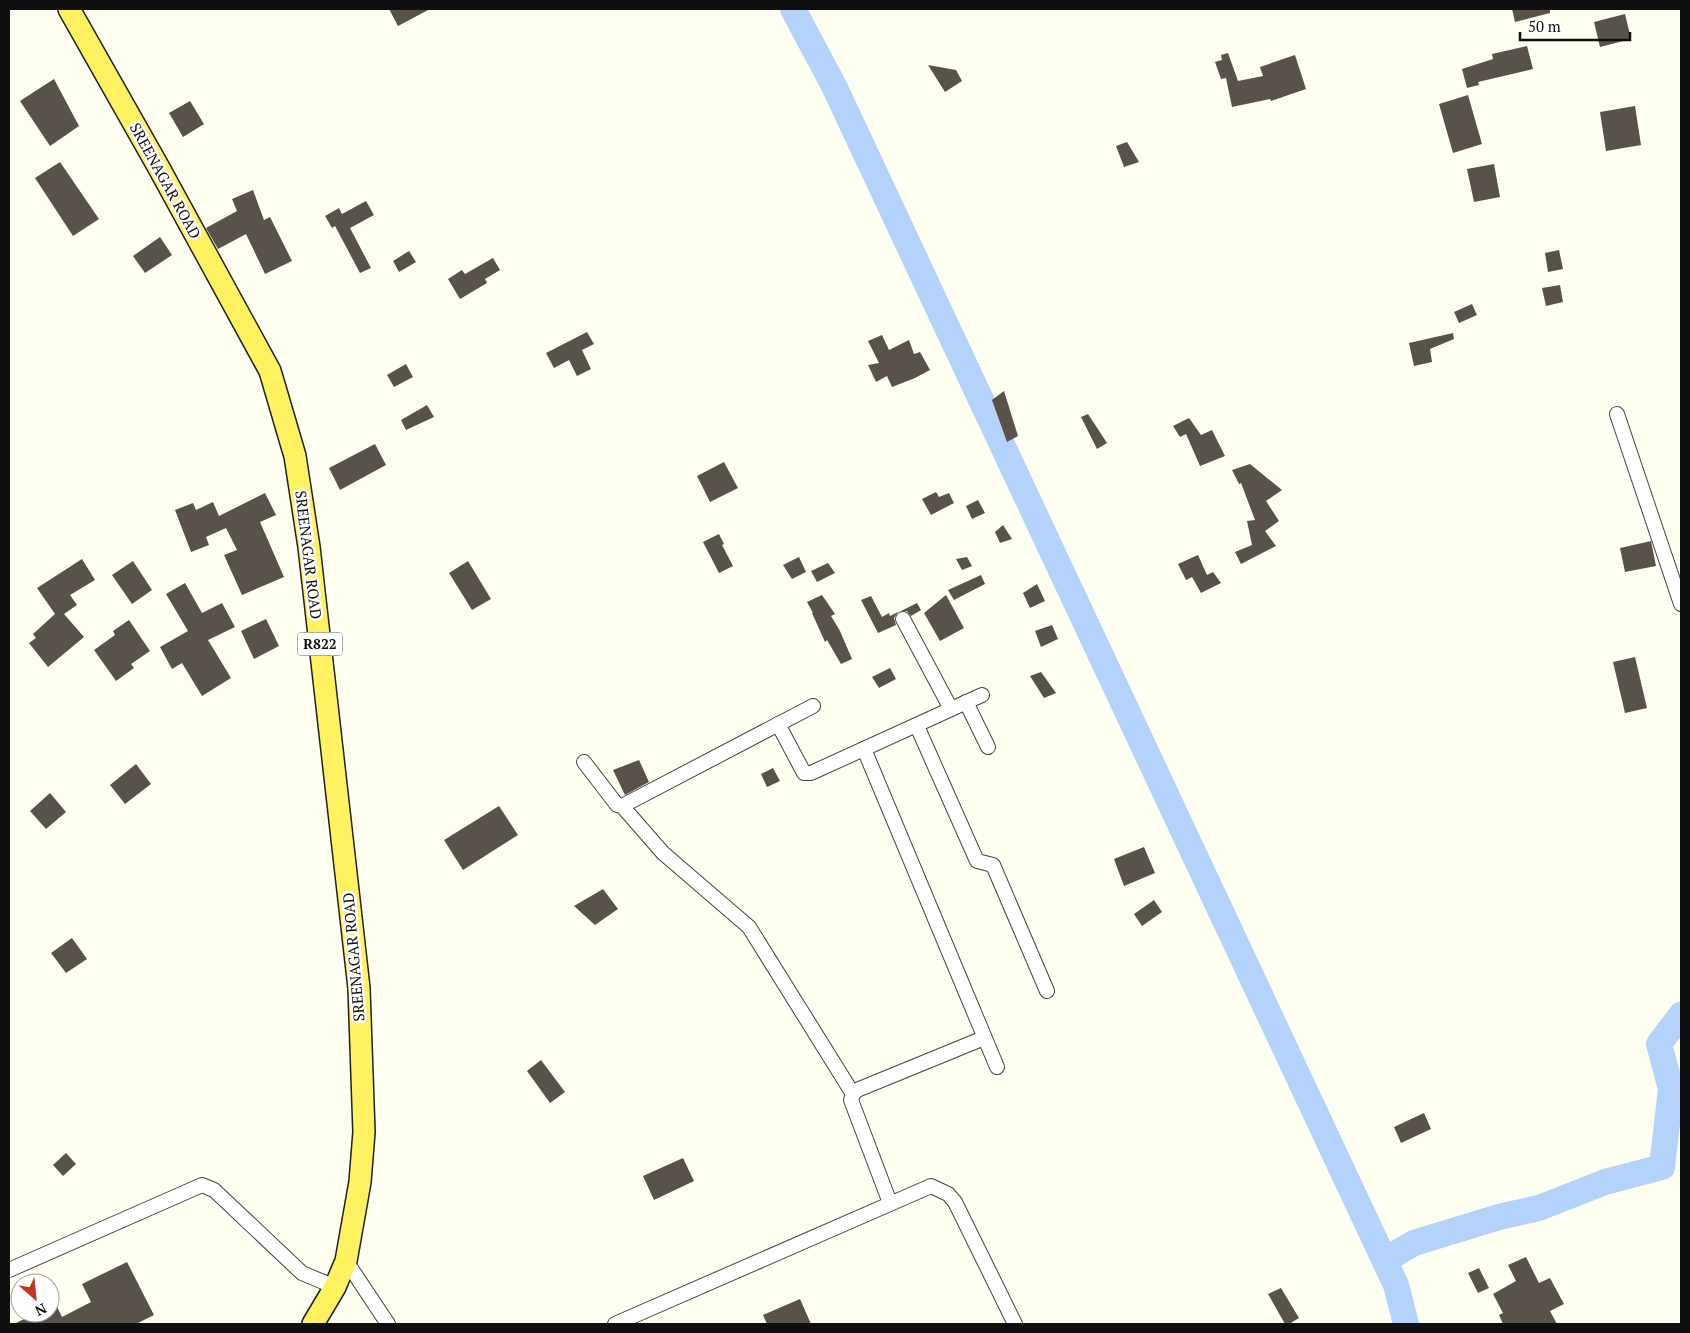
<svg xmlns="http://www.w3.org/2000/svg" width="1690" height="1333" font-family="'PT Serif',serif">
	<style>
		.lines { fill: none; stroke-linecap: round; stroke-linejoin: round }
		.river { stroke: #b3d3fa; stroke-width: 26 }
		.building { fill: #59524b }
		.street-casing { stroke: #424242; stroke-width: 16 }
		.primary-casing { stroke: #202020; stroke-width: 24 }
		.street { stroke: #fff; stroke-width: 14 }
		.primary { stroke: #fff261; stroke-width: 21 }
		.labels { text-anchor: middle; stroke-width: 5; stroke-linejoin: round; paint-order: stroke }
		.shield { fill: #fff; stroke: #575757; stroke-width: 1 }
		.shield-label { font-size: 14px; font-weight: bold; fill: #0f0f0f }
		.street-label { font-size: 15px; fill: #0f0f0f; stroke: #fff }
	</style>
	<rect width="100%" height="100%" fill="#fffff1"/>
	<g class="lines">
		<g class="river">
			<polyline points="793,9 834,86 1396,1285 1406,1324"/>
			<polyline points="1385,1260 1414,1243 1499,1217 1539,1208 1605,1182 1662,1167 1671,1089 1659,1044 1681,1015"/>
		</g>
	</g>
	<g class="building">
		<polygon points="389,9 430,9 398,26"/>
		<polygon points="1512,9 1550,9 1550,13 1515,22"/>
		<polygon points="1625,14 1631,39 1600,47 1594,22"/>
		<polygon points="1527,46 1533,69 1478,82 1479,85 1467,88 1462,69 1493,59 1492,54"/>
		<polygon points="1228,53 1238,81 1263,76 1260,67 1295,55 1306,89 1271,101 1270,99 1232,107 1226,78 1221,79 1215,62 1222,60 1221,55"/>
		<polygon points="928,65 956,70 962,81 945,92"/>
		<polygon points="54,79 79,126 50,146 20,101"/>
		<polygon points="1468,95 1482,144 1453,153 1439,104"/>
		<polygon points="190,101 204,124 183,137 169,113"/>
		<polygon points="1635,106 1641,145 1606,151 1600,112"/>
		<polygon points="1127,142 1139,162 1124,167 1116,146"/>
		<polygon points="60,162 99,219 73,236 35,178"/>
		<polygon points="1494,164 1500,197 1474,202 1467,169"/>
		<polygon points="253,190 264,220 270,217 292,261 265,274 246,234 218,249 206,228 237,211 232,199"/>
		<polygon points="366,201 374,215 350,228 371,268 360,273 335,226 332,228 325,216 339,208 342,214"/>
		<polygon points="160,237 172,255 145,273 133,256"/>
		<polygon points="1559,250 1563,269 1548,272 1545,253"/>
		<polygon points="409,251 416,262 399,272 393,261"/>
		<polygon points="493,258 500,270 485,279 487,283 460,299 448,279 462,270 465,274"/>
		<polygon points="1560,285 1563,302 1546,306 1542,288"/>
		<polygon points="1472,304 1477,315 1459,323 1454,312"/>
		<polygon points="587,332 594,344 582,350 591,369 577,376 569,360 554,368 546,353"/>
		<polygon points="1453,333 1454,339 1430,349 1432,362 1414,366 1409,343"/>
		<polygon points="882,335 889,350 909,340 914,354 920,352 930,370 915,378 892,387 887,376 876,382 868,365 879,363 868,341"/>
		<polygon points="406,364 413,377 394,387 387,375"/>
		<polygon points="1004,391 1018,436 1007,442 992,400"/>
		<polygon points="427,405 434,417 406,430 401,420"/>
		<polygon points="1088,414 1107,443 1097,449 1081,417"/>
		<polygon points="1189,418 1201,435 1212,430 1225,456 1200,466 1186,434 1180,437 1173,426"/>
		<polygon points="375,444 386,465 340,490 329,468"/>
		<polygon points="724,462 738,488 710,502 697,476"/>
		<polygon points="1250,464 1282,490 1266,501 1279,521 1265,531 1276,546 1241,564 1235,552 1252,545 1247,521 1255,520 1241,483 1239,484 1232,470"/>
		<polygon points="936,492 939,497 949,493 954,503 931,515 922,499"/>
		<polygon points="265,493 276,515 260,522 284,577 242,595 224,555 237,550 226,528 206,537 209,545 191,552 175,510 193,503 196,510 213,502 219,516"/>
		<polygon points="978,500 985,513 972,519 966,506"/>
		<polygon points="1003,525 1012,539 1000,543 995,532"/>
		<polygon points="719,534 724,544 722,545 733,566 719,573 703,542"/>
		<polygon points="1651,541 1656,566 1625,572 1620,548"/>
		<polygon points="1198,555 1207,575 1213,572 1221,583 1201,593 1192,577 1186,580 1178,564"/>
		<polygon points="799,557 806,572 792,579 783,565"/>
		<polygon points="967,557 972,566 962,570 956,559"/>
		<polygon points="82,559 95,580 70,595 77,605 64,614 84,637 48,667 29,643 36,638 33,634 55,614 37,588"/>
		<polygon points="133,561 152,590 132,604 112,575"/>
		<polygon points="468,561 491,599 472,610 449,573"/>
		<polygon points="828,563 835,573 817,582 811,571"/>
		<polygon points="981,575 985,584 954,600 948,590"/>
		<polygon points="185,583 202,613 222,603 235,627 208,640 231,678 202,696 182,663 172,669 160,647 188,631 166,594"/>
		<polygon points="1037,584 1045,601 1030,608 1023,593"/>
		<polygon points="822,595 835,614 831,616 840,631 852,659 841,664 827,640 825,642 812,613 813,613 807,602"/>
		<polygon points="946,595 964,628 940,641 924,613"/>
		<polygon points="871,596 882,617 889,613 890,616 898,612 894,618 896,625 878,633 861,600"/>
		<polygon points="917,603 921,610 911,616 907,611 901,611"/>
		<polygon points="266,619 279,646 254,659 241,631"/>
		<polygon points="129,620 150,651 131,664 134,668 116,681 94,650 115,635 113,631"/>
		<polygon points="1052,625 1058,639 1041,647 1035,631"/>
		<polygon points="1635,657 1647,708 1625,713 1613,662"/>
		<polygon points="890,668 896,679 879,688 872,677"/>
		<polygon points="1041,672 1056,693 1044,698 1030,676"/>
		<polygon points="639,760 649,782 625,795 613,770"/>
		<polygon points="136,764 151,784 125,804 110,785"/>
		<polygon points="773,768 780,781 767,787 761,774"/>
		<polygon points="50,793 66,812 46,829 30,811"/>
		<polygon points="499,806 518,835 463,870 444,840"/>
		<polygon points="1144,847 1155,873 1124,886 1114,859"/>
		<polygon points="603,889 618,909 595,925 574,906"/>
		<polygon points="1154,900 1162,912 1142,926 1134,914"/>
		<polygon points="72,938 87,959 66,973 51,953"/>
		<polygon points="541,1060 565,1092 550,1103 527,1071"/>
		<polygon points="1424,1113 1431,1129 1401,1143 1394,1127"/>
		<polygon points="66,1153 76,1164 63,1176 53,1165"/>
		<polygon points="683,1158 694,1181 654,1200 643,1176"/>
		<polygon points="1526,1257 1539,1283 1550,1278 1564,1304 1550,1311 1557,1324 1503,1324 1499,1315 1503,1313 1493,1294 1516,1281 1508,1265"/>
		<polygon points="127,1262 154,1315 136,1324 14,1324 36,1313 50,1313 50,1292 62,1317 91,1302 82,1284"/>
		<polygon points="1479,1268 1489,1288 1478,1293 1468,1273"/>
		<polygon points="1281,1288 1299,1318 1289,1324 1285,1324 1268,1294"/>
		<polygon points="800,1299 811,1324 767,1324 763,1315"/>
	</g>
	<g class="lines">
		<defs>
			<g id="street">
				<polyline points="1617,414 1681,604"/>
				<polyline points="903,619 951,709"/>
				<polyline points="966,702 988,747"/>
				<polyline points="778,724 804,773 811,773 982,695"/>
				<polyline points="917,726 977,861 993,865 1047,991"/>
				<polyline points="864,749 997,1067"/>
				<polyline points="584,762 617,805 622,806 813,706"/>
				<polyline points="622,806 663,853 749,927 853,1094"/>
				<polyline points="890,1203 851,1100 853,1094 857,1090 984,1038"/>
				<polyline points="346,1261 388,1324"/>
				<polyline points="9,1270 202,1185 214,1190 302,1273 335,1287"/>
				<polyline points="615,1324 931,1186 948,1194 955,1202 1015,1324"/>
			</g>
			<polyline id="primary" points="69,9 159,168 270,371 295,456 309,547 359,988 364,1132 360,1182 346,1261 335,1287 313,1324"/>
		</defs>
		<use href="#street" class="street-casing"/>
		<use href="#primary" class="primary-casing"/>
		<use href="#street" class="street"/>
		<use href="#primary" class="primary"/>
	</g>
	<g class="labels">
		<rect class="shield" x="297.5" y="632.5" width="45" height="23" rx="4"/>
		<g class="shield-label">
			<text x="320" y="649">R822</text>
		</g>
		<g class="street-label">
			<text transform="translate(165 181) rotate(61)" y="5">SREENAGAR ROAD</text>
			<text transform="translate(308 555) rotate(83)" y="5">SREENAGAR ROAD</text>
			<text transform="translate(354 957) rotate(-95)" y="5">SREENAGAR ROAD</text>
		</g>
	</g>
	<rect width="1690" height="1333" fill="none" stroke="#0f0f0f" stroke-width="20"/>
	<g transform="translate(35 1298) rotate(153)"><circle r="24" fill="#ffffff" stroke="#9f9f9f"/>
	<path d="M0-4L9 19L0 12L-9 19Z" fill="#c8321e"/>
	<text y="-8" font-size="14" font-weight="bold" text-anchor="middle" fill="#0f0f0f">N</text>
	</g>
	<path d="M1520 32v8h110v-8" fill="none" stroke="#0f0f0f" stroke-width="2.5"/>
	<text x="1528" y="32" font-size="15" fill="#0f0f0f" stroke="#ffffff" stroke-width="4" paint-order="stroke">50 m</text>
</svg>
